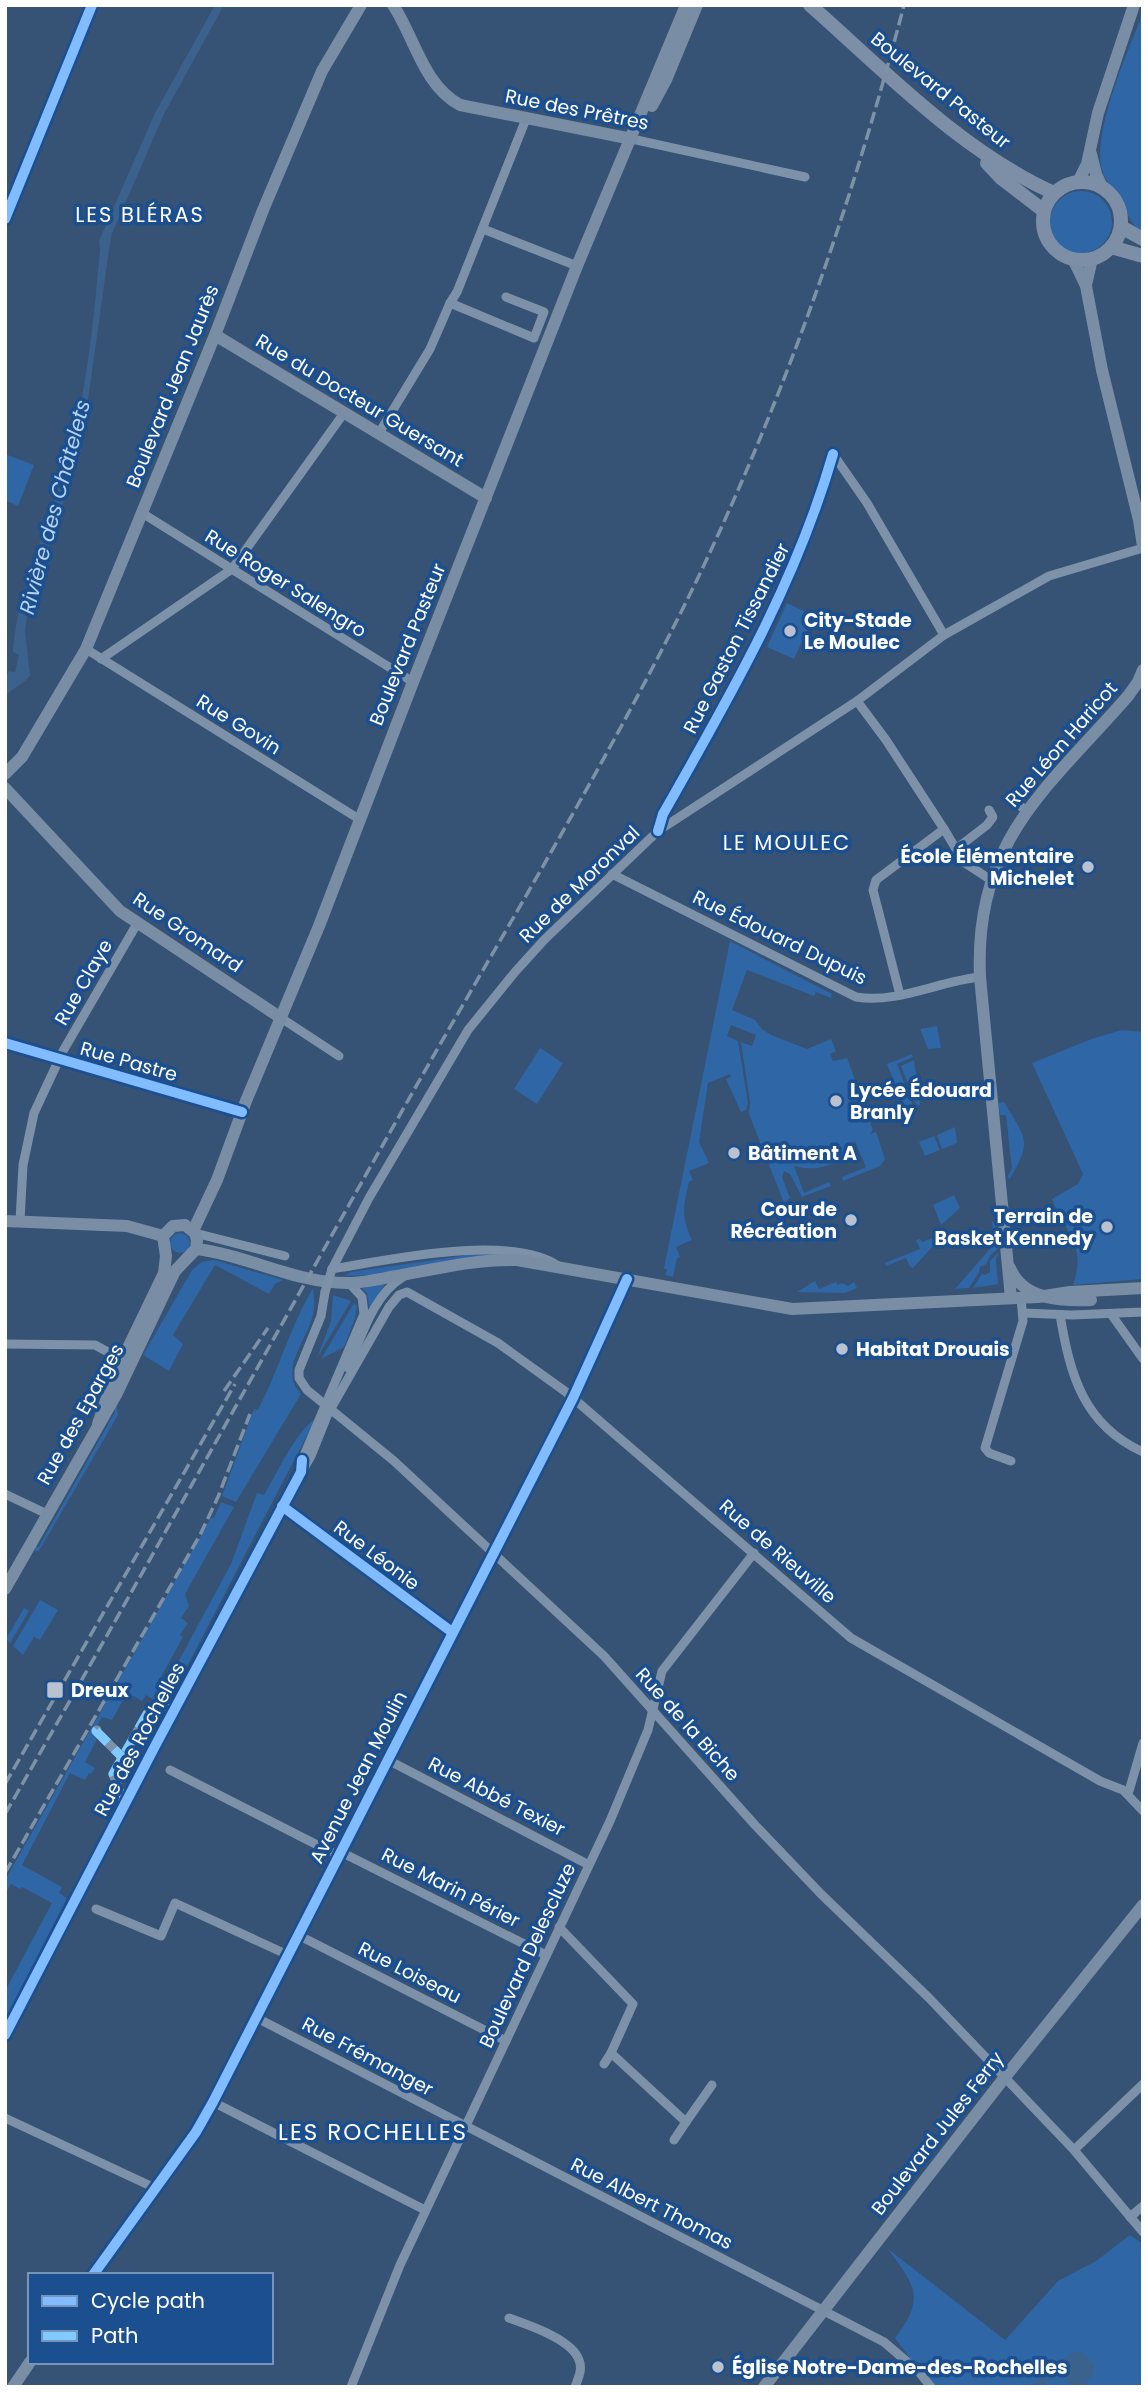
<svg xmlns="http://www.w3.org/2000/svg" width="1148" height="2392" font-family="Poppins,sans-serif">
	<style>
		.green { fill: #2f66a5 }
		.water { fill: #3b618d }
		.lines { fill: none; stroke-linecap: round; stroke-linejoin: round }
		.street { stroke: #7d92a8; stroke-width: 9 }
		.secondary { stroke: #798da4; stroke-width: 12 }
		.primary { stroke: #7d8ea7; stroke-width: 14 }
		.rail { stroke: #7e92a7; stroke-width: 3.5; stroke-dasharray: 12 5; stroke-linecap: butt }
		.street-bridge { stroke: #7d92a8; stroke-width: 9 }
		.quiet { stroke: #80caff; stroke-width: 9; stroke-dasharray: 18 9; stroke-linecap: butt }
		.cycleway-casing { stroke: #1b4f8f; stroke-width: 15 }
		.cycleway { stroke: #80bcff; stroke-width: 10 }
		.poi-dot { fill: #b9c2ce; stroke: #1b4f8f; stroke-width: 2.5 }
		.labels { text-anchor: middle; stroke-width: 7; stroke-linejoin: round; paint-order: stroke }
		.street-label { font-size: 19px; fill: #fff; stroke: #1b4f8f }
		.poi-label { font-size: 19px; font-weight: bold; fill: #fff; stroke: #1b4f8f; text-anchor: start }
		.neighbourhood-label { font-size: 21px; letter-spacing: 2px; fill: #fff; stroke: #1b4f8f }
		.water-label { font-size: 21px; font-style: italic; fill: #b5d3f5; stroke: #1b4f8f }
		.quarter-label { font-size: 23px; letter-spacing: 2px; fill: #fff; stroke: #1b4f8f }
	</style>
	<rect width="100%" height="100%" fill="#365274"/>
	<g class="green">
		<path d="M 1143,13 L 1143,231 C 1128,224 1129,214 1122,201 C 1116,190 1105,183 1102,170 C 1092,131 1128,51 1143,13 Z"/>
		<circle cx="1081" cy="222" r="31"/>
		<polygon points="5,454 34,465 18,506 5,500"/>
		<polygon points="787,603 814,616 794,659 767,647"/>
		<path d="M 730,941 L 832,994 L 831,998 L 816,992 L 814,996 L 747,970 L 732,1010 L 755,1020 L 762,1029 L 771,1035 L 807,1049 L 831,1039 L 836,1051 L 830,1054 L 833,1061 L 847,1058 L 873,1130 L 870,1134 L 876,1132 L 885,1159 L 880,1166 L 843,1181 L 842,1177 L 866,1167 L 855,1141 C 842,1164 819,1173 794,1166 L 804,1193 L 829,1182 L 831,1186 L 802,1197 L 790,1174 L 784,1171 L 782,1177 L 790,1198 L 784,1203 L 749,1114 L 750,1102 L 741,1042 L 752,1046 L 756,1035 L 731,1025 L 727,1036 L 738,1041 L 748,1103 L 746,1110 L 741,1112 L 745,1121 L 726,1079 L 731,1077 L 730,1074 L 708,1083 L 699,1142 L 709,1163 L 689,1171 L 693,1180 L 689,1182 C 683,1207 681,1216 692,1240 L 676,1247 L 680,1257 L 677,1258 L 673,1277 L 665,1275 L 667,1270 L 664,1268 Z"/>
		<polygon points="937,1026 941,1048 928,1049 920,1029"/>
		<path d="M 1122,1030 L 1143,1032 L 1143,1279 L 1073,1285 C 1087,1244 1065,1234 1052,1199 L 1078,1184 L 1083,1174 L 1032,1063 L 1094,1038 Z"/>
		<polygon points="540,1048 563,1063 537,1104 514,1089"/>
		<polygon points="912,1054 913,1057 897,1064 914,1108 906,1111 887,1064"/>
		<polygon points="914,1060 920,1105 917,1106 901,1066"/>
		<path d="M 1004,1102 C 1026,1139 1033,1141 1009,1180 L 1008,1175 L 1012,1169 L 1006,1115 L 1000,1115 L 998,1103 Z"/>
		<polygon points="955,1127 957,1143 942,1149 937,1135"/>
		<polygon points="934,1136 940,1150 925,1156 919,1142"/>
		<polygon points="954,1195 960,1208 941,1225 933,1205"/>
		<polygon points="992,1221 996,1224 998,1248 990,1256 986,1264 980,1267 979,1272 969,1288 955,1289 995,1243"/>
		<circle cx="180" cy="1243" r="10"/>
		<polygon points="944,1234 913,1268 910,1267 906,1258 886,1266 885,1263 920,1249 916,1240 920,1239 922,1242"/>
		<polygon points="999,1252 996,1259 998,1284 973,1288 982,1274 985,1275 990,1272 990,1261"/>
		<polygon points="475,1254 502,1254 373,1275 344,1276 351,1272"/>
		<polygon points="214,1260 283,1280 275,1284 269,1294 215,1265 173,1335 183,1344 169,1371 143,1355 192,1270 202,1262"/>
		<polygon points="815,1281 819,1289 836,1282 838,1285 842,1283 848,1286 854,1282 857,1288 845,1293 797,1292"/>
		<polygon points="385,1284 370,1310 367,1293 362,1288"/>
		<path d="M 313,1288 C 314,1295 315,1303 314,1310 C 310,1338 277,1369 301,1394 L 236,1502 L 222,1496 L 254,1409 L 258,1410 C 279,1369 290,1327 313,1288 Z"/>
		<polygon points="333,1295 351,1301 317,1358 331,1321"/>
		<polygon points="354,1303 357,1306 355,1318 344,1347 321,1359"/>
		<polygon points="116,1401 118,1415 39,1551 35,1551 35,1547 39,1547 42,1541 115,1412 113,1407"/>
		<path d="M 316,1418 L 168,1703 L 156,1696 L 154,1700 L 146,1695 L 142,1701 L 127,1693 L 112,1720 L 102,1717 L 93,1733 L 97,1739 L 85,1762 L 95,1768 L 91,1774 L 89,1773 L 85,1780 L 70,1773 L 22,1865 L 62,1887 L 59,1893 L 67,1898 L 5,2020 L 5,1991 L 52,1903 L 22,1887 L 20,1889 L 11,1884 L 5,1893 L 5,1880 L 211,1518 L 214,1518 L 221,1502 L 234,1507 L 185,1594 L 189,1606 L 181,1618 L 188,1623 L 180,1635 L 183,1637 L 156,1686 L 163,1690 L 231,1564 L 257,1493 L 264,1495 C 277,1473 295,1433 316,1418 Z"/>
		<polygon points="40,1600 58,1610 40,1640 34,1637 23,1655 13,1646"/>
		<polygon points="24,1608 29,1611 10,1643 6,1639"/>
		<path d="M 1130,2235 L 1143,2244 L 1143,2387 L 931,2387 L 895,2338 C 926,2298 915,2286 888,2249 L 1005,2340 L 1058,2281 L 1096,2261 Z"/>
	</g>
	<g class="water">
		<path d="M 215,5 L 224,5 L 164,114 L 111,236 L 81,450 L 30,602 L 27,616 L 25,631 L 30,675 C 24,685 11,687 5,698 L 5,677 L 9,671 L 15,672 L 19,655 L 13,652 L 13,649 C 15,632 17,615 22,599 C 26,586 30,581 31,569 C 46,524 63,481 74,435 C 89,373 94,313 100,250 L 99,241 L 155,113 Z"/>
		<polygon points="1073,2352 1084,2353 1094,2365 1093,2376 1081,2387 1070,2387 1071,2385 1060,2371 1041,2387 1030,2387"/>
	</g>
	<g class="lines">
		<g class="street">
			<polyline points="632,139 805,177"/>
			<polyline points="483,229 577,266"/>
			<polyline points="450,303 534,338 544,312 506,297"/>
			<polyline points="379,433 430,349 450,303 457,292 526,119"/>
			<polyline points="833,454 867,503 944,635"/>
			<polyline points="142,513 413,682"/>
			<polyline points="86,649 359,819"/>
			<polyline points="101,659 232,569 344,413"/>
			<polyline points="857,701 886,740 944,829 876,880 873,890 900,995"/>
			<polyline points="1011,797 1026,811"/>
			<polyline points="944,829 956,849 987,825 993,817 989,810"/>
			<polyline points="956,849 962,861 991,880"/>
			<path d="M 612,874 L 856,997 C 897,1004 939,981 980,977"/>
			<polyline points="281,1018 339,1056"/>
			<polyline points="5,1043 242,1112"/>
			<polyline points="20,1221 23,1165 34,1113 63,1051 138,922"/>
			<polyline points="195,1233 285,1256"/>
			<polyline points="332,1269 369,1198 468,1030 515,972 545,939 658,831 857,701 944,635 1049,576 1143,548"/>
			<path d="M 332,1269 C 387,1260 512,1233 558,1266"/>
			<polyline points="325,1292 321,1316 299,1370 299,1378 307,1390 394,1461 604,1656 755,1825 821,1894 929,1998 1074,2150 1143,2232"/>
			<polyline points="1024,1313 1072,1315 1143,1312"/>
			<polyline points="1111,1314 1143,1359"/>
			<path d="M 1060,1315 C 1070,1374 1083,1425 1143,1452"/>
			<polyline points="5,1344 95,1345 126,1362"/>
			<path d="M 348,1368 C 362,1336 373,1295 403,1277"/>
			<polyline points="330,1410 389,1307 399,1295 407,1292 498,1343 566,1392 851,1638 1100,1781 1123,1790 1143,1811"/>
			<polyline points="1011,1461 989,1453 985,1448 1023,1321 1021,1298"/>
			<polyline points="300,1469 302,1460 364,1314 362,1297 349,1283"/>
			<polyline points="5,1494 47,1514"/>
			<polyline points="282,1506 452,1632"/>
			<polyline points="97,1730 96,1731 123,1758"/>
			<polyline points="388,1760 589,1865"/>
			<polyline points="170,1770 337,1855"/>
			<polyline points="1129,1791 1143,1743"/>
			<polyline points="123,1801 113,1774 151,1707 172,1706"/>
			<polyline points="339,1851 546,1955"/>
			<polyline points="96,1909 161,1936 175,1903 288,1955"/>
			<polyline points="559,1927 633,2004 611,2053 686,2122 712,2085"/>
			<polyline points="298,1935 506,2041"/>
			<polyline points="255,2017 884,2342 919,2372 931,2387"/>
			<polyline points="5,2035 154,1748 282,1506 311,1456 331,1406"/>
			<polyline points="604,2064 611,2053"/>
			<polyline points="213,2102 425,2210"/>
			<polyline points="5,2118 155,2188"/>
			<polyline points="674,2140 686,2122"/>
			<polyline points="1074,2150 1143,2084"/>
			<polyline points="1130,2217 1143,2206"/>
			<path d="M 509,2318 C 528,2325 572,2339 579,2360 C 583,2370 578,2378 575,2387"/>
			<polyline points="351,2387 400,2265 610,1821 648,1730 662,1671 754,1553"/>
		</g>
		<g class="secondary">
			<path d="M 393,5 C 415,38 423,85 460,105 L 632,139"/>
			<polyline points="652,106 666,80 697,5"/>
			<polyline points="1091,154 1096,174 1102,187"/>
			<polyline points="1078,182 1087,164 1098,113 1134,5"/>
			<polyline points="5,219 92,5"/>
			<polyline points="1073,259 1086,286 1102,370 1139,520 1143,546"/>
			<polyline points="1086,285 1092,259"/>
			<polyline points="215,335 486,498"/>
			<polyline points="5,774 22,757 86,649 215,335 263,210 322,71 361,5"/>
			<polyline points="5,788 120,911 281,1018"/>
			<polyline points="5,1221 127,1226 163,1236"/>
			<polyline points="193,1231 217,1180 246,1101 319,926 413,682 577,266 686,5"/>
			<path d="M 196,1249 C 247,1255 295,1283 347,1283 C 361,1283 376,1280 390,1277 C 432,1270 474,1259 517,1260 L 792,1309 L 1038,1297 L 1070,1292 L 1143,1288"/>
			<path d="M 1010,1268 C 1023,1300 1061,1301 1091,1300"/>
			<path d="M 1011,1298 L 980,977 C 974,840 1047,789 1128,696 L 1138,682 L 1143,670"/>
			<polyline points="5,1589 117,1393 175,1271 196,1249 197,1240 195,1233 185,1225 173,1226 163,1236 166,1256 164,1273 114,1377 98,1424"/>
			<polyline points="93,2275 196,2132 213,2102 573,1398 627,1279"/>
			<polyline points="13,2387 30,2362"/>
			<polyline points="764,2387 1005,2077 1143,1905"/>
		</g>
		<g class="primary">
			<path d="M 810,5 C 886,72 961,151 1054,193"/>
			<polyline points="987,163 1001,178 1044,211"/>
			<circle cx="1082" cy="221" r="39"/>
			<polyline points="1121,227 1143,239"/>
			<polyline points="1111,247 1143,256"/>
		</g>
		<g class="rail">
			<polyline points="224,1391 268,1328"/>
			<polyline points="5,1784 235,1384"/>
			<path d="M 5,1814 C 141,1578 272,1340 406,1104 C 503,933 606,765 693,588 C 783,402 852,205 904,5"/>
			<polyline points="5,1873 200,1535 218,1497 250,1414"/>
		</g>
		<polyline class="street-bridge" points="325,1292 332,1269"/>
		<g class="quiet">
			<polyline points="97,1730 96,1731 123,1758"/>
			<polyline points="123,1801 113,1774 151,1707 172,1706"/>
		</g>
		<defs>
			<g id="cycleway">
				<polyline points="5,219 92,5"/>
				<path d="M 658,831 L 663,814 C 729,698 796,583 833,454"/>
				<polyline points="5,1043 242,1112"/>
				<polyline points="282,1506 452,1632"/>
				<polyline points="5,2035 154,1748 301,1472 302,1460"/>
				<polyline points="93,2275 196,2132 213,2102 573,1398 627,1279"/>
			</g>
		</defs>
		<use href="#cycleway" class="cycleway-casing"/>
		<use href="#cycleway" class="cycleway"/>
	</g>
	<g class="poi-dot">
		<circle cx="790" cy="631" r="7"/>
		<circle cx="1088" cy="867" r="7"/>
		<circle cx="836" cy="1101" r="7"/>
		<circle cx="734" cy="1153" r="7"/>
		<circle cx="851" cy="1220" r="7"/>
		<circle cx="1107" cy="1227" r="7"/>
		<circle cx="842" cy="1349" r="7"/>
		<rect x="46" y="1681" width="18" height="18" rx="3.5"/>
		<circle cx="718" cy="2367" r="7"/>
	</g>
	<g class="labels">
		<g class="street-label">
			<text transform="translate(941 90) rotate(39)" y="7">Boulevard Pasteur</text>
			<text transform="translate(577 109) rotate(11)" y="7">Rue des Prêtres</text>
			<text transform="translate(172 386) rotate(-68)" y="7">Boulevard Jean Jaurès</text>
			<text transform="translate(360 400) rotate(31)" y="7">Rue du Docteur Guersant</text>
			<text transform="translate(286 583) rotate(32)" y="7">Rue Roger Salengro</text>
			<text transform="translate(736 638) rotate(-63)" y="7">Rue Gaston Tissandier</text>
			<text transform="translate(407 644) rotate(-68)" y="7">Boulevard Pasteur</text>
			<text transform="translate(239 724) rotate(32)" y="7">Rue Govin</text>
			<text transform="translate(1061 744) rotate(-49)" y="7">Rue Léon Haricot</text>
			<text transform="translate(579 884) rotate(-44)" y="7">Rue de Moronval</text>
			<text transform="translate(188 932) rotate(34)" y="7">Rue Gromard</text>
			<text transform="translate(780 937) rotate(26)" y="7">Rue Édouard Dupuis</text>
			<text transform="translate(83 982) rotate(-60)" y="7">Rue Claye</text>
			<text transform="translate(129 1061) rotate(16)" y="7">Rue Pastre</text>
			<text transform="translate(80 1414) rotate(-61)" y="7">Rue des Eparges</text>
			<text transform="translate(778 1551) rotate(41)" y="7">Rue de Rieuville</text>
			<text transform="translate(377 1555) rotate(37)" y="7">Rue Léonie</text>
			<text transform="translate(688 1724) rotate(48)" y="7">Rue de la Biche</text>
			<text transform="translate(139 1739) rotate(-62)" y="7">Rue des Rochelles</text>
			<text transform="translate(358 1777) rotate(-63)" y="7">Avenue Jean Moulin</text>
			<text transform="translate(497 1796) rotate(27)" y="7">Rue Abbé Texier</text>
			<text transform="translate(451 1887) rotate(27)" y="7">Rue Marin Périer</text>
			<text transform="translate(527 1955) rotate(-65)" y="7">Boulevard Delescluze</text>
			<text transform="translate(410 1972) rotate(27)" y="7">Rue Loiseau</text>
			<text transform="translate(368 2056) rotate(28)" y="7">Rue Frémanger</text>
			<text transform="translate(937 2133) rotate(-52)" y="7">Boulevard Jules Ferry</text>
			<text transform="translate(652 2203) rotate(27)" y="7">Rue Albert Thomas</text>
		</g>
		<g class="poi-label">
			<text x="804" y="627">City-Stade<tspan x="804" dy="22">Le Moulec</tspan></text>
			<text x="1074" y="863" text-anchor="end">École Élémentaire<tspan x="1074" dy="22">Michelet</tspan></text>
			<text x="850" y="1097">Lycée Édouard<tspan x="850" dy="22">Branly</tspan></text>
			<text x="748" y="1160">Bâtiment A</text>
			<text x="837" y="1216" text-anchor="end">Cour de<tspan x="837" dy="22">Récréation</tspan></text>
			<text x="1093" y="1223" text-anchor="end">Terrain de<tspan x="1093" dy="22">Basket Kennedy</tspan></text>
			<text x="856" y="1356">Habitat Drouais</text>
			<text x="71" y="1697">Dreux</text>
			<text x="732" y="2374">Église Notre-Dame-des-Rochelles</text>
		</g>
		<g class="neighbourhood-label">
			<text x="140" y="222">LES BLÉRAS</text>
			<text x="787" y="850">LE MOULEC</text>
		</g>
		<g class="water-label">
			<text transform="translate(55 507) rotate(-75)" y="7">Rivière des Châtelets</text>
		</g>
		<g class="quarter-label">
			<text x="373" y="2140">LES ROCHELLES</text>
		</g>
	</g>
	<rect width="1148" height="2392" fill="none" stroke="#ffffff" stroke-width="14"/>
	<rect x="28" y="2273" width="245" height="91" fill="#1b4f8f" stroke="#7695bc" stroke-width="2"/>
	<rect x="42" y="2296" width="35" height="10" fill="#80bcff" stroke="#7695bc" stroke-width="2"/>
	<text x="91" y="2308" font-size="21" fill="#ffffff">Cycle path</text>
	<rect x="42" y="2331" width="35" height="10" fill="#80caff" stroke="#7695bc" stroke-width="2"/>
	<text x="91" y="2343" font-size="21" fill="#ffffff">Path</text>
</svg>
